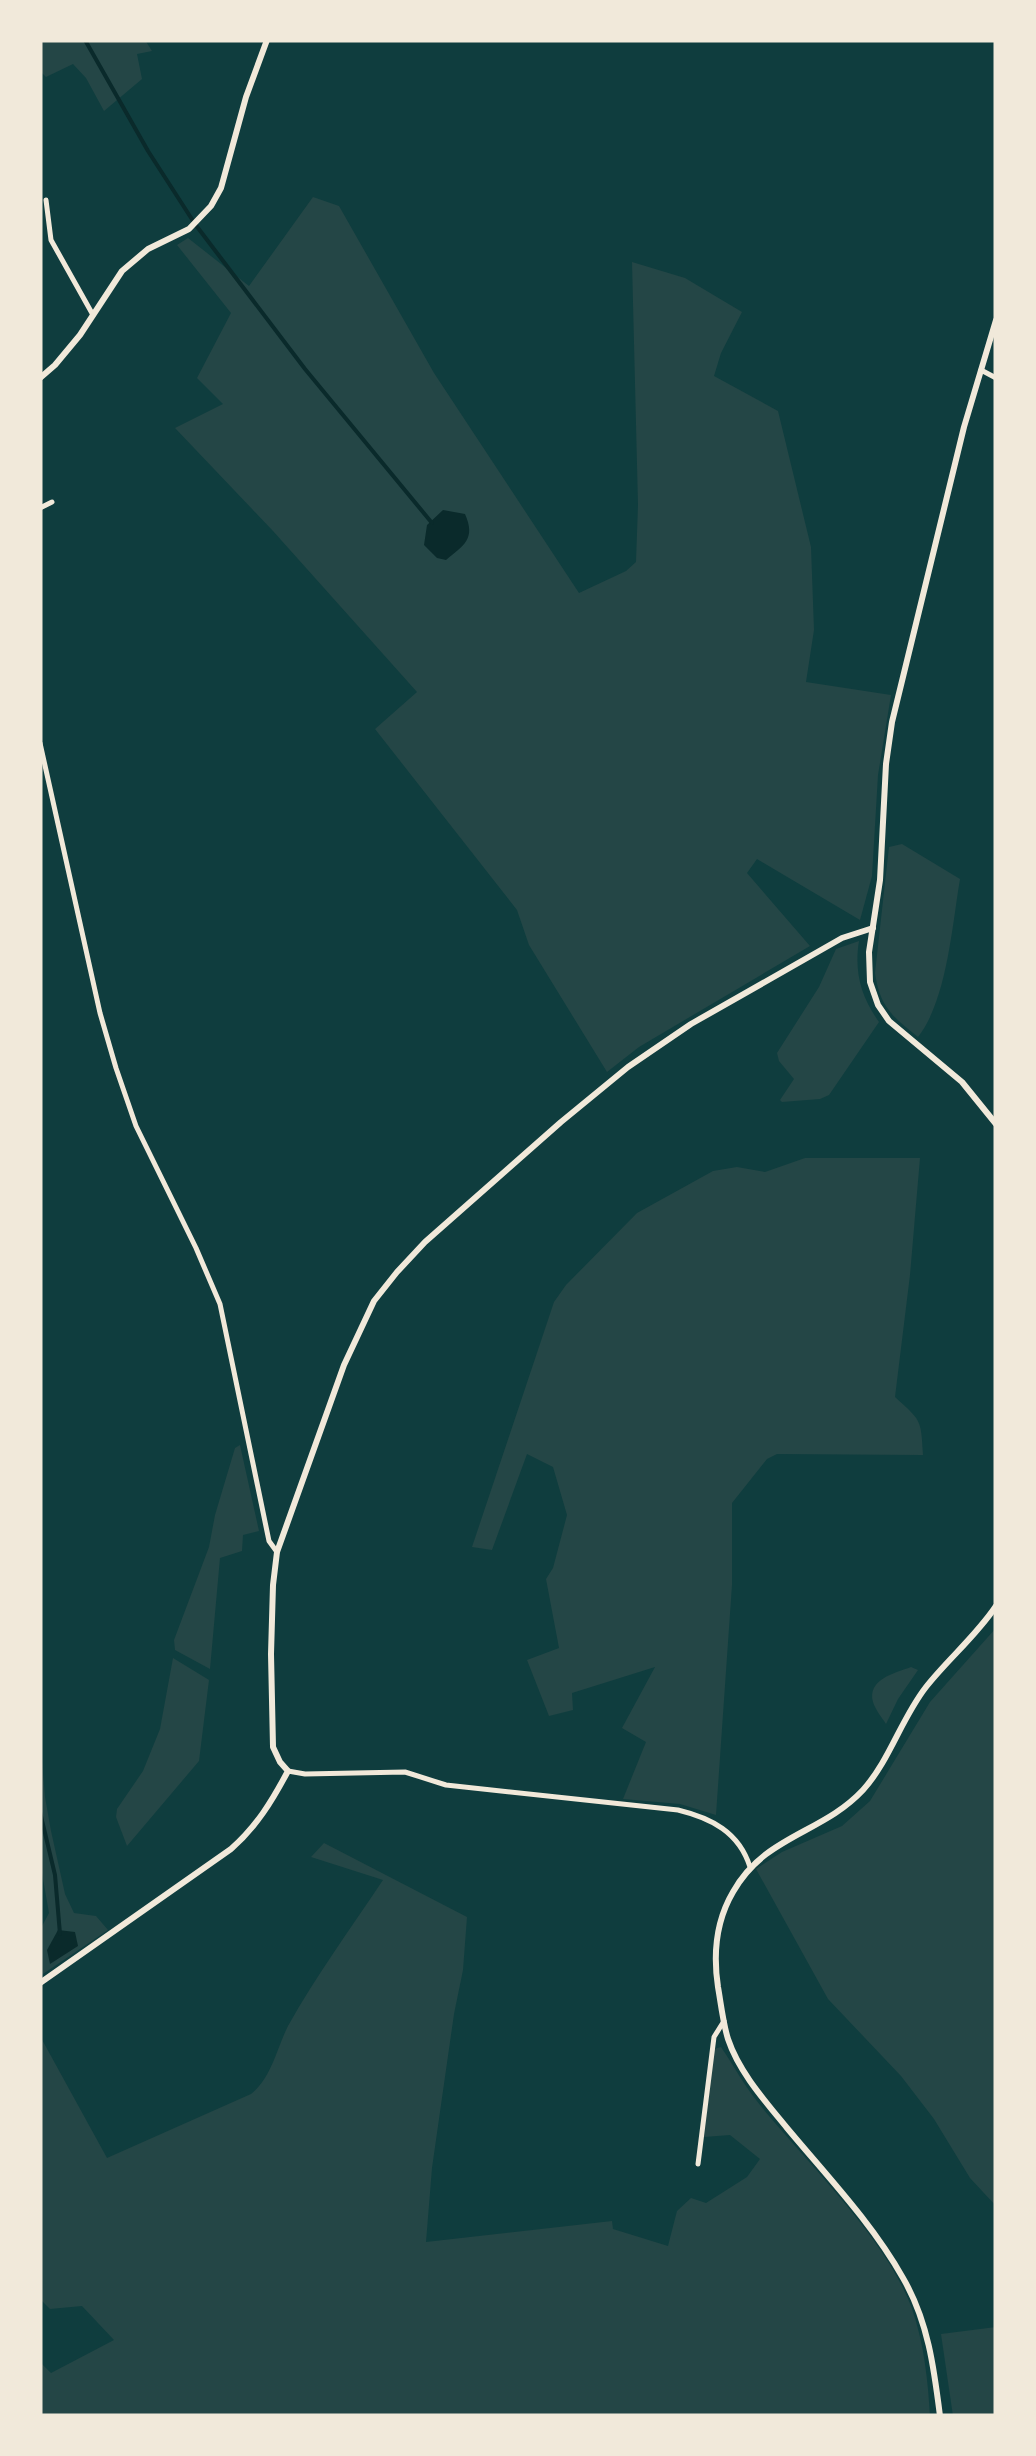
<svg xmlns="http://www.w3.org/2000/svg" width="1036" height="2456" font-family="'Source Serif 4',serif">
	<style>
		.green { fill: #244646 }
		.water { fill: #0a2a2b }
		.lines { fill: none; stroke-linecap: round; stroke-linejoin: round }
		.stream { stroke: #0a2a2b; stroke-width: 4 }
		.minor { stroke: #f1e9da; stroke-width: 5 }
		.tertiary { stroke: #f1e9da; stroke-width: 6 }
	</style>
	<rect width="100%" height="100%" fill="#0f3d3e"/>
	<g class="green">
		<polygon points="40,40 145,40 152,51 137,54 142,79 104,111 86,78 73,64 46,77 40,71"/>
		<polygon points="313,197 339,206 434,373 579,593 626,571 636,562 638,505 632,262 685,278 742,312 721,353 714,376 778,411 811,547 814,630 806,682 891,695 878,775 872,876 860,920 757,859 747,873 810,946 639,1047 607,1072 529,945 517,910 375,729 417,692 273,531 175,428 223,404 197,378 231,313 177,245 188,238 249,286"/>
		<path d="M 902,844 L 960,879 C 952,926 947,1000 918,1037 C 892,1016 880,1007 875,973 L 889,847 Z"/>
		<path d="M 859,941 C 854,972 861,997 879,1022 L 829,1095 L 820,1099 L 782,1102 L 780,1100 L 794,1079 L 779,1061 L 777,1053 L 819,987 L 836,949 Z"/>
		<path d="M 805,1158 L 920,1158 L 910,1275 L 895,1397 C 921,1421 921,1418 923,1455 L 777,1454 L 767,1459 L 732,1503 L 732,1585 L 716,1815 L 680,1804 L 623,1799 L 646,1742 L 622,1728 L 655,1667 L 572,1693 L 573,1710 L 549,1716 L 527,1660 L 559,1648 L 546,1579 L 553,1568 L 567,1515 L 553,1467 L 527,1454 L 492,1550 L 472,1547 L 554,1302 L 566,1285 L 637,1213 L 713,1171 L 737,1167 L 765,1172 Z"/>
		<polygon points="240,1445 259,1531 243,1535 242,1551 220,1558 210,1669 175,1650 174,1640 209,1547 215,1515 235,1448"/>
		<polygon points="996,1628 996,2206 970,2178 934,2119 901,2076 828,1999 756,1869 782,1852 842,1826 870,1801 930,1702"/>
		<polygon points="173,1658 209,1680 199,1761 127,1846 116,1817 117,1809 143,1771 160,1729"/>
		<path d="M 911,1667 L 918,1670 L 898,1699 L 886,1724 C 882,1718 875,1709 873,1702 C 867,1679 895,1673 911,1667 Z"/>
		<polygon points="40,1737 45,1797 51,1831 65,1894 74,1913 96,1916 108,1930 40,1976 40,1930 49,1913 40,1862"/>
		<path d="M 324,1843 L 467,1917 L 463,1970 L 454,2014 L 432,2168 L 426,2242 L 612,2221 L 613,2229 L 668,2246 L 677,2211 L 691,2198 L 706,2203 L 747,2177 L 760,2159 L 730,2135 L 704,2137 L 714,2049 L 721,2047 C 734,2066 745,2087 760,2105 C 807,2163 887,2239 912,2309 C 924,2343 928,2381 930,2416 L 40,2416 L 40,2362 L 51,2373 L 114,2340 L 82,2306 L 50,2309 L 40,2299 L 40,2036 L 107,2158 L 251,2094 C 272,2077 276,2050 288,2026 C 316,1976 351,1928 383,1880 L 311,1857 Z"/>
		<polygon points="996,2327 996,2416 953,2416 941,2334"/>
	</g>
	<g class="water">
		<path d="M 443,510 L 465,514 C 476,539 464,545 446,560 L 437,558 L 424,545 L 427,525 Z"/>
		<polygon points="58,1930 75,1932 78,1946 50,1964 47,1950"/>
	</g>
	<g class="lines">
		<g class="stream">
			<polyline points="85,40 148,151 195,224 305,369 432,523"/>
			<polyline points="40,1812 55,1875 60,1934"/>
		</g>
		<g class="minor">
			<polyline points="46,200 51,240 93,315"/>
			<polyline points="981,370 996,378"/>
			<polyline points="40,508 52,502"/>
			<polyline points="40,743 100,1013 116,1068 136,1126 196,1248 220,1304 269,1541 277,1552"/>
			<path d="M 288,1771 L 305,1774 L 405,1772 L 446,1785 L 678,1810 C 711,1818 739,1832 750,1867"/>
			<polyline points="698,2164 714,2037 724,2021"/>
		</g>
		<g class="tertiary">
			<polyline points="996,320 964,427 892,722 886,764 880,880 869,952 870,982 878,1005 889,1021 962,1082 996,1124"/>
			<polyline points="40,378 55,365 80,335 122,271 148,249 189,229 211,206 221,188 246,97 267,40"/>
			<path d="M 40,1983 L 231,1849 C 257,1826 272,1801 288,1771 L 280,1762 L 273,1747 L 271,1654 L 273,1585 L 277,1552 L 344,1365 L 374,1301 L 397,1272 L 425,1242 L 561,1122 L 628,1067 L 691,1024 L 821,950 L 842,938 L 873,928"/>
			<path d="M 940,2416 C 934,2368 928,2321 903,2278 C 872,2223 827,2176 787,2128 C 765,2101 739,2072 728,2039 C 723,2023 721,2004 718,1987 C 713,1954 716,1921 733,1892 C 765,1835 822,1834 863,1790 C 890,1760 901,1719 926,1687 C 948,1659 976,1636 996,1606"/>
		</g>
	</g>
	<rect width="1036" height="2456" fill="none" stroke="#f1e9da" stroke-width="85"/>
</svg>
